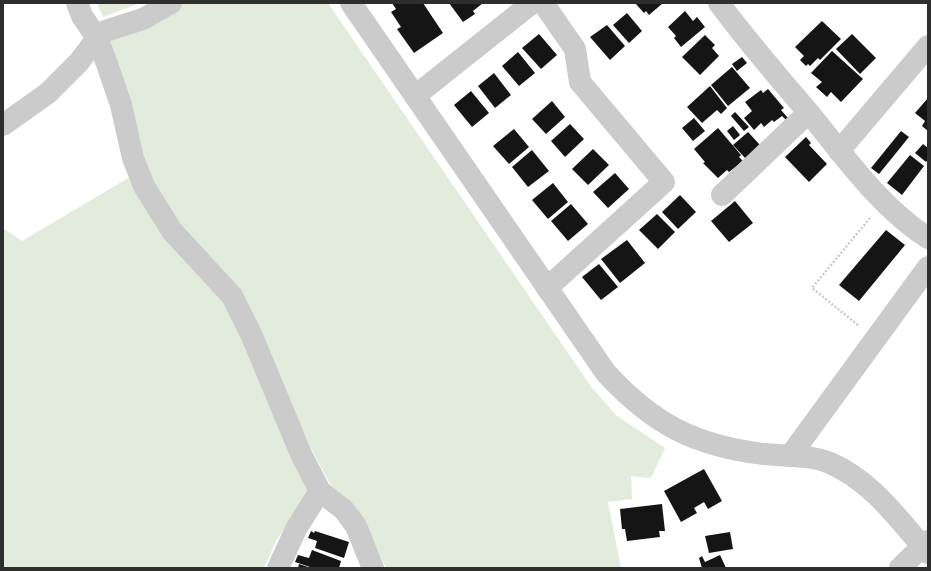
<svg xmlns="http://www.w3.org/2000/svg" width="931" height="571" font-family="'Public Sans',sans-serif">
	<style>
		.green { fill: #e3ebdc }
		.building { fill: #151515 }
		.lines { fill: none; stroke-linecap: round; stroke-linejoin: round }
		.path { stroke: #cbcbcb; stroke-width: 2.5; stroke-dasharray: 2 2; stroke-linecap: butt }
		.street { stroke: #cbcbcb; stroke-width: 22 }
	</style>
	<rect width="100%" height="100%" fill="#fff"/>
	<g class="green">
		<polygon points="97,3 140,3 103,17"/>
		<polygon points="181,3 328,3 592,388 617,416 665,448 651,478 631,476 632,499 608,502 621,568 386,568 364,519 330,484 310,446 240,291 186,236 158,193 135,132 108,36"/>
		<polygon points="130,177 220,295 236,323 311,488 276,541 264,568 3,568 3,228 22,241"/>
	</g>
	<g class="building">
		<polygon points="392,3 423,3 443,33 414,53 397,29 401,27 391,12 396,9"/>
		<polygon points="449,3 483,3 473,11 475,14 463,22"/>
		<polygon points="635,3 663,3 649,15 646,11 644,13"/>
		<polygon points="685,11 693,21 697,17 705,27 681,47 674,38 676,36 668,27"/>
		<polygon points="627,13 642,31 629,43 613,25"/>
		<polygon points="822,21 841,39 820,60 818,58 810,66 808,64 806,66 800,60 804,56 795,47"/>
		<polygon points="607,25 625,46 610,60 590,37"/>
		<polygon points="539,34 557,55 541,69 522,48"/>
		<polygon points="852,34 876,58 860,74 836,49"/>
		<polygon points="705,35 715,45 712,48 719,56 700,75 682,57"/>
		<polygon points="832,51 863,79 841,102 831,92 827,97 816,87 822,82 811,73"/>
		<polygon points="518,52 535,73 519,86 502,66"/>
		<polygon points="742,57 747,63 737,71 732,64"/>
		<polygon points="732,67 750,88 728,106 711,85"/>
		<polygon points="494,73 511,95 495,108 478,86"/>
		<polygon points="710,86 727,108 721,114 717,110 702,123 687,107"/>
		<polygon points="768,89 784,108 781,110 788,118 786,120 782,116 774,122 772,120 764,127 761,123 754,130 744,118 752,111 745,102 761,90 763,93"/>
		<polygon points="471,91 489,113 472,127 454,105"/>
		<polygon points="928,98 928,131 922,126 925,121 915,113"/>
		<polygon points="552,101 565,117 546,134 532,119"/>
		<polygon points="735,112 749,127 744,131 731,116"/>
		<polygon points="694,118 705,131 693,141 682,128"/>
		<polygon points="570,124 584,139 565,157 551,141"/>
		<polygon points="733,126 740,135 734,140 727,131"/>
		<polygon points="718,128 741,155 739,157 743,161 729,172 727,170 718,178 703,163 705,162 694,149"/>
		<polygon points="514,129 529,147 509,164 493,146"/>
		<polygon points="901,131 909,137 879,174 871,168"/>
		<polygon points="748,132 760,145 746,159 733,145"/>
		<polygon points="806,137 811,143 809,145 827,164 809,182 785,157"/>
		<polygon points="923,144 928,148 928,159 926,162 915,153"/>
		<polygon points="593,149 609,165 588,185 572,169"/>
		<polygon points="532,150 549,171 528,187 512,167"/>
		<polygon points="910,155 924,166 902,195 887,183"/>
		<polygon points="615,173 629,189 608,208 593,192"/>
		<polygon points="553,183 568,202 548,219 532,200"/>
		<polygon points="680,195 696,212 678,229 662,212"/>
		<polygon points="735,201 753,223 729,242 711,221"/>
		<polygon points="571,204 588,224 568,241 551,221"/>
		<polygon points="657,214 675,232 658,249 639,230"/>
		<polygon points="886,230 905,245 859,301 839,285"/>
		<polygon points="627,240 645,263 620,283 601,259"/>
		<polygon points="599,264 618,287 601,300 582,277"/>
		<polygon points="704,469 722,501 708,509 704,502 694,508 697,513 681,522 664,491"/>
		<polygon points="662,504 665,531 659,531 660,537 627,541 625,529 622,529 620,509"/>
		<polygon points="311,531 314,533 315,531 349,542 344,558 315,548 317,541 308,538"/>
		<polygon points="730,532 733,549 709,553 705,536"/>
		<polygon points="312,550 341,561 339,568 313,568 295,562 298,555 309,558"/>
		<polygon points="720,555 726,568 702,568 699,558 702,556 705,562"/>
		<polygon points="299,564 311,568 298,568"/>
	</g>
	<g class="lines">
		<polyline class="path" points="858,325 812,288 870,218"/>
		<g class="street">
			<polyline points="77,3 82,16 97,38 107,64 121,105 133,158 144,186 172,231 232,296 251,334 301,454 320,491 344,510 356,526 373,568"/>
			<path d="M 351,3 L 606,373 C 653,424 695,446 764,454 C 785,456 811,455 830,463 C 872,481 899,520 928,553"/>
			<polyline points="543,3 575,49 580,82 664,182 547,288"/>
			<path d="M 719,3 C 747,41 778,77 809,113 C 845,157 880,207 928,238"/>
			<polyline points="415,96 532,3"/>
			<polyline points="3,125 48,93 79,62 97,38 105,31 143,19 171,3"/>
			<polyline points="839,151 928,46"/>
			<polyline points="722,195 808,113"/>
			<polyline points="790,456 928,267"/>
			<polyline points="278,568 296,529 320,491"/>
			<polyline points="900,568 928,541"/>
		</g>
	</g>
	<rect width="931" height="571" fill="none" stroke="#2e2e2e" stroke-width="8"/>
</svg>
